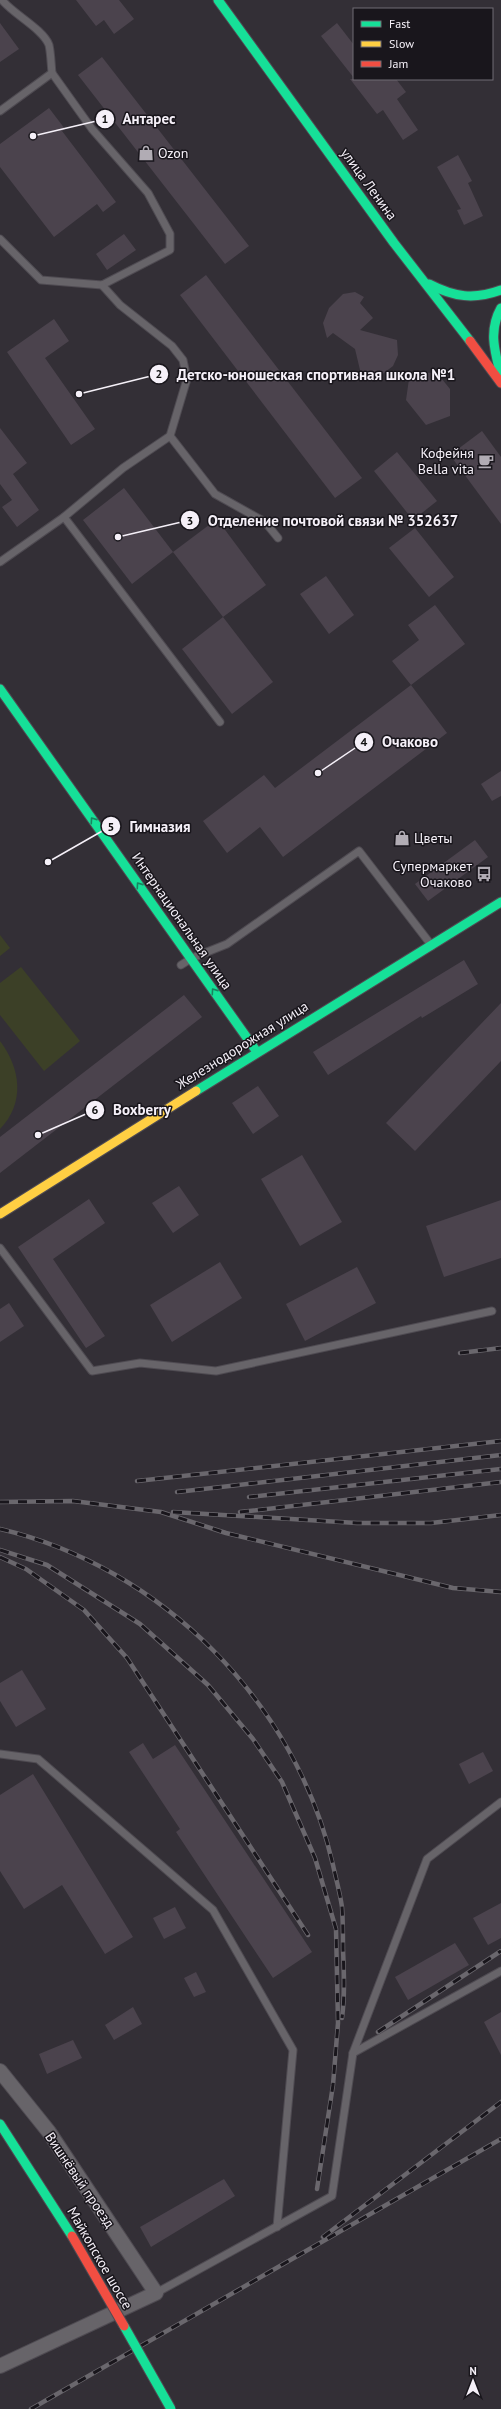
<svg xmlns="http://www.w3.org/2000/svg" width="501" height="2409" font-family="'PT Sans',sans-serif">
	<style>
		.green { fill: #3c4027 }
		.building { fill: #4b434d }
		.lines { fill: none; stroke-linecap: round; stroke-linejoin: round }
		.lane-casing { stroke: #4f4b52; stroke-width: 9 }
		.street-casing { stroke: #4f4b52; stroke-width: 16 }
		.fast-casing { stroke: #4f4b52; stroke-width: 11 }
		.slow-casing { stroke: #4f4b52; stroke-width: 11 }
		.jam-casing { stroke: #4f4b52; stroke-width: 11 }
		.lane { stroke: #676469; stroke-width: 7 }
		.street { stroke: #676469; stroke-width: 14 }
		.fast { stroke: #16e098; stroke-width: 9 }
		.slow { stroke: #ffcf43; stroke-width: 9 }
		.jam { stroke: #f24e42; stroke-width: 9 }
		.rail-casing { stroke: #6a676d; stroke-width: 4.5 }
		.rail { stroke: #19161c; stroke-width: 3; stroke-dasharray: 9; stroke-linecap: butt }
		.fast-bridge-casing { stroke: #4f4b52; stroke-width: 11; stroke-linecap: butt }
		.jam-bridge-casing { stroke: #4f4b52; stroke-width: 11; stroke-linecap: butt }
		.fast-bridge { stroke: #16e098; stroke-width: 9 }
		.jam-bridge { stroke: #f24e42; stroke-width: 9 }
		.oneway { stroke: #178560 }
		.labels { text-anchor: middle; stroke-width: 3; stroke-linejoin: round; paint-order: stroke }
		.poi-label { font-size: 14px; fill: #f5f0f8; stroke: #19161c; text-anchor: start }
		.street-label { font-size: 14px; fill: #f5f0f8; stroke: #19161c }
		.leader { fill: none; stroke: #f5f0f8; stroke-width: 1.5 }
		.callout-dot { fill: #f5f0f8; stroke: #19161c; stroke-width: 1.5 }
		.mark-label { font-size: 12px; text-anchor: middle; font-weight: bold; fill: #111 }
		.callout-label { font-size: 15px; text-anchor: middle; font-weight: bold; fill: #f5f0f8; stroke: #19161c; stroke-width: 3; stroke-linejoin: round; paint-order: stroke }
	</style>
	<rect width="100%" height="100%" fill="#332f36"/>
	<g class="green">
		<polygon points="0,935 10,948 0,956"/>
		<polygon points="21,967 80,1041 44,1071 0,1015 0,983"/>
		<path d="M 0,1041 C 21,1069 25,1103 0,1129 Z"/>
	</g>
	<g class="building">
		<polygon points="76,0 119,0 134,19 114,34 104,20 96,26"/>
		<polygon points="0,23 19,49 0,62"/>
		<polygon points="337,23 354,45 354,78 321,36"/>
		<polygon points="102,57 249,246 225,264 78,75"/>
		<polygon points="350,79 396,79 406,92 397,99 418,130 403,140 383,110 377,114"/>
		<polygon points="49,108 65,129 62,131 116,202 103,212 97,204 54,237 0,167 0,144"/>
		<polygon points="458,155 472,181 468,183 483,216 464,225 457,210 461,209 437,167"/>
		<polygon points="124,234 136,250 107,270 96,254"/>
		<polygon points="206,275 362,478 335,498 180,295"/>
		<polygon points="355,292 364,297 360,303 373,318 360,330 397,340 398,355 393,366 376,379 360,370 355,349 333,333 327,338 323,323 329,308 343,294"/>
		<polygon points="54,319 69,341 45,358 95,429 71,445 7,352"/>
		<polygon points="410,372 437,373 450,389 450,416 426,425 406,400"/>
		<polygon points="0,428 27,463 13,474 39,510 17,527 2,507 12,500 0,484"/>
		<polygon points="482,431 501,457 501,524 450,455"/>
		<polygon points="397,452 437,501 413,520 374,471"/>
		<polygon points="124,488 173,552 132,584 83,520"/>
		<polygon points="217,519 266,585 223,617 173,552"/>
		<polygon points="415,528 454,577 429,597 389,548"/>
		<polygon points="326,576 354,615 329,634 300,594"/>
		<polygon points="435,605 465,644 411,685 392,661 419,640 408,625"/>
		<polygon points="223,617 273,682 232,714 182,649"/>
		<polygon points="411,685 447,733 283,857 260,827 227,853 203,821 264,775 275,788"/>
		<polygon points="501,771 501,796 492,801 481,784"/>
		<polygon points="475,840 488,857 428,901 415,884"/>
		<polygon points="464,960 478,984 422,1018 421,1016 328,1075 313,1052"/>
		<polygon points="184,995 202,1017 0,1173 0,1137"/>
		<polygon points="501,1003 501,1061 415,1151 386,1123"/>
		<polygon points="258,1086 279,1116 253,1134 232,1103"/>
		<polygon points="302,1155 342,1222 300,1246 261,1179"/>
		<polygon points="179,1186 199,1215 173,1233 152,1203"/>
		<polygon points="89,1199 105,1223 53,1259 105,1336 86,1348 18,1247"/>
		<polygon points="501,1200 501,1258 444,1277 426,1226"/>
		<polygon points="220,1262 242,1298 172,1342 150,1305"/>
		<polygon points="357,1267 376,1303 305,1341 286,1304"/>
		<polygon points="9,1303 24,1326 0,1342 0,1309"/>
		<polygon points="22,1670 46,1709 16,1727 0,1701 0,1683"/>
		<polygon points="143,1743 153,1759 175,1745 312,1952 273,1978 176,1832 180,1829 129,1752"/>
		<polygon points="483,1752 493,1771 469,1784 459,1764"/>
		<polygon points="33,1774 133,1937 105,1954 62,1885 24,1909 0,1871 0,1795"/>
		<polygon points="501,1903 501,1938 488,1945 473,1918"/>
		<polygon points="175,1907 186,1928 164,1939 153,1918"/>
		<polygon points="455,1943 469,1965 408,2000 395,1977"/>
		<polygon points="196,1972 206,1992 194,1997 184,1978"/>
		<polygon points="133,2007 142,2024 114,2040 105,2025"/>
		<polygon points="501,2012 501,2055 484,2022"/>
		<polygon points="73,2040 82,2058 47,2074 39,2054"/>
		<polygon points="224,2179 235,2196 151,2247 140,2227"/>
	</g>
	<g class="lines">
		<defs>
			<g id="lane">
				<path d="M 0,111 L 52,73 C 51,64 51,54 49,45 C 43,29 13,14 2,0"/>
				<polyline points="0,239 41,280 102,285 170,250 170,234 148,193 92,129 52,73"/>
				<polyline points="102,285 120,305 172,346 183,360 187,379 170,436 215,494 265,522 278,538"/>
				<polyline points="64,517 220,722"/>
				<polyline points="0,562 64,517 123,468 170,436"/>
				<polyline points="181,965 192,958 227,944 359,851 432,946"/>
				<polyline points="0,1248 92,1371 140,1363 216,1371 492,1311"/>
				<polyline points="0,1754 38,1759 213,1910 293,2050 277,2227"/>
				<polyline points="353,2053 501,1971"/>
				<polyline points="156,2293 332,2196 353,2053 427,1859 501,1802"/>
			</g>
			<polyline id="street" points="0,2071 49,2132 156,2293 0,2366"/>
			<g id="fast">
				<polyline points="218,0 394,243 470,341"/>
				<path d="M 429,284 C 454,297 474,300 501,290"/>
				<path d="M 501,308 C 488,331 495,352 501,376"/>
				<polyline points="0,689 257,1052"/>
				<polyline points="196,1091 501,902"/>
				<polyline points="0,2124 72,2236"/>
			</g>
			<polyline id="slow" points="0,1214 196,1091"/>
			<polyline id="jam" points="470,341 501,383"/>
		</defs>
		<use href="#lane" class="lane-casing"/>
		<use href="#street" class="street-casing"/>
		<use href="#fast" class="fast-casing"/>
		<use href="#slow" class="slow-casing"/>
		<use href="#jam" class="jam-casing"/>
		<use href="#lane" class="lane"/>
		<use href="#street" class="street"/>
		<use href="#fast" class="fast"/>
		<use href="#slow" class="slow"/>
		<use href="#jam" class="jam"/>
		<defs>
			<g id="rail">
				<polyline points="460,1353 501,1348"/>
				<polyline points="137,1481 501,1441"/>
				<polyline points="177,1492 501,1455"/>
				<polyline points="249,1497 501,1469"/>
				<polyline points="0,1502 73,1501 161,1512 226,1533 453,1588 501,1592"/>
				<polyline points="173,1512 357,1523 431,1523 501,1515"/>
				<polyline points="240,1512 501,1482"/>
				<path d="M 0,1529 C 162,1567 296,1703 333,1865 C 336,1879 340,1893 342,1907 C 343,1921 343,1935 343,1949 C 344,1973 345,1995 342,2018"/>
				<polyline points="0,1550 47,1565 140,1624 208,1685 253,1739 282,1782 315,1858 336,1929 338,2023 333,2085 317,2189"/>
				<polyline points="0,1557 26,1569 84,1610 127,1658 308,1935"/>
				<polyline points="378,2032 501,1951"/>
				<polyline points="323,2237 501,2102"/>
				<polyline points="31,2409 501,2139"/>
			</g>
		</defs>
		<use href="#rail" class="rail-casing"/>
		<use href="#rail" class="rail"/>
		<defs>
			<polyline id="fast-bridge" points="124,2326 171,2409"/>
			<polyline id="jam-bridge" points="72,2236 124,2326"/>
		</defs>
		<use href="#fast-bridge" class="fast-bridge-casing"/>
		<use href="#jam-bridge" class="jam-bridge-casing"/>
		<use href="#fast-bridge" class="fast-bridge"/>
		<use href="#jam-bridge" class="jam-bridge"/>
	</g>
	<defs><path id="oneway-chevron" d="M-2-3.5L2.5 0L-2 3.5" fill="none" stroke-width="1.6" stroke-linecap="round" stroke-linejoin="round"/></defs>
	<g class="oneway">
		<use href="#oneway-chevron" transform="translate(93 820) rotate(-125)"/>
		<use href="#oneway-chevron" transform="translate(139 885) rotate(-125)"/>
		<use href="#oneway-chevron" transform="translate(214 991) rotate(-125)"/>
	</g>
	<defs>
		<symbol id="shop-bare" viewBox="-9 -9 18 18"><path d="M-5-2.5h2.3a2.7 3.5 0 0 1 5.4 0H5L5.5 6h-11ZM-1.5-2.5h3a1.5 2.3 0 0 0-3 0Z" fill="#b1acb4" stroke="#19161c" stroke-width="2.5" paint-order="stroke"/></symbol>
		<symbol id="cafe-bare" viewBox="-9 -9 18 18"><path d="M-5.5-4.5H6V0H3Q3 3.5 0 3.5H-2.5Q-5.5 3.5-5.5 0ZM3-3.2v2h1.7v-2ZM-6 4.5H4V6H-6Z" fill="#b1acb4" stroke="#19161c" stroke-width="2.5" paint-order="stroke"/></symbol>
		<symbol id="bus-bare" viewBox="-9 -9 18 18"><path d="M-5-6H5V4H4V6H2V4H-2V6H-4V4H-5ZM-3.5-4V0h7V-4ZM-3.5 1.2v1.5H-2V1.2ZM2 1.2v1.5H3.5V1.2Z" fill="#b1acb4" stroke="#19161c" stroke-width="2.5" paint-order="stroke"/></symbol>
	</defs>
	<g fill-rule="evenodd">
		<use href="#shop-bare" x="135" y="142" width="22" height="22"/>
		<use href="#cafe-bare" x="475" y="450" width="22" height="22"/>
		<use href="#shop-bare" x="391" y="827" width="22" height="22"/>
		<use href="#bus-bare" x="473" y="863" width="22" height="22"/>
	</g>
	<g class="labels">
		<g class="poi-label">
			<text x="158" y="158">Ozon</text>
			<text x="474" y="458" text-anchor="end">Кофейня<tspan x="474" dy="16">Bella vita</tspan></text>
			<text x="414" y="843">Цветы</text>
			<text x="472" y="871" text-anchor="end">Супермаркет<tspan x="472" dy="16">Очаково</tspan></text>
		</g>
		<g class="street-label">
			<text transform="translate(369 184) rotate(54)" y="5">улица Ленина</text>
			<text transform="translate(182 921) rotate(55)" y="5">Интернациональная улица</text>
			<text transform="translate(242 1045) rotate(-32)" y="5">Железнодорожная улица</text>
			<text transform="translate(80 2180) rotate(56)" y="5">Вишнёвый проезд</text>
			<text transform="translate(100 2258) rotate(60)" y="5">Майкопское шоссе</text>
		</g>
	</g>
	<path class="leader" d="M33 136L105 119M79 394L159 374M118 537L190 520M318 773L364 742M48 862L111 826M38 1135L95 1110"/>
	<g class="callout-dot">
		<circle cx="33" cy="136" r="4"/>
		<circle cx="79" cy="394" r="4"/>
		<circle cx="118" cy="537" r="4"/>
		<circle cx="318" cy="773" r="4"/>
		<circle cx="48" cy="862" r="4"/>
		<circle cx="38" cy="1135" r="4"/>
		<circle cx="105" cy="119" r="10"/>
		<circle cx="159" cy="374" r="10"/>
		<circle cx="190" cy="520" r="10"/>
		<circle cx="364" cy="742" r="10"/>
		<circle cx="111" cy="826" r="10"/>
		<circle cx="95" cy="1110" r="10"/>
	</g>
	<g class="mark-label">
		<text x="105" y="123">1</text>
		<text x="159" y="378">2</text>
		<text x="190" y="525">3</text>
		<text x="364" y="746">4</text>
		<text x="111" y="831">5</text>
		<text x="95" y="1114">6</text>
	</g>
	<g class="callout-label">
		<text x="149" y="124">Антарес</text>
		<text x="316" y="380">Детско-юношеская спортивная школа №1</text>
		<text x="333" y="526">Отделение почтовой связи № 352637</text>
		<text x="410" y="747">Очаково</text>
		<text x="160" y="832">Гимназия</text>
		<text x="142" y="1115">Boxberry</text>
	</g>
	<rect x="353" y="8" width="140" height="72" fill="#19161c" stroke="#716d74"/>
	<rect x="361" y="21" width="20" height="6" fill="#16e098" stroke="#716d74"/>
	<text x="389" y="28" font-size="12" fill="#f5f0f8">Fast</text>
	<rect x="361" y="41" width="20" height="6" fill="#ffcf43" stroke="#716d74"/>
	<text x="389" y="48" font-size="12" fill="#f5f0f8">Slow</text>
	<rect x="361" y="61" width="20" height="6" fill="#f24e42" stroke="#716d74"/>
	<text x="389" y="68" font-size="12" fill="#f5f0f8">Jam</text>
	<g transform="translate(473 2381)" stroke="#19161c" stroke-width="3" paint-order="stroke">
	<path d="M0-3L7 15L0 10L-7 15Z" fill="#f5f0f8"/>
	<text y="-6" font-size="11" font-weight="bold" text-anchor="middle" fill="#f5f0f8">N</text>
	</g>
</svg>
